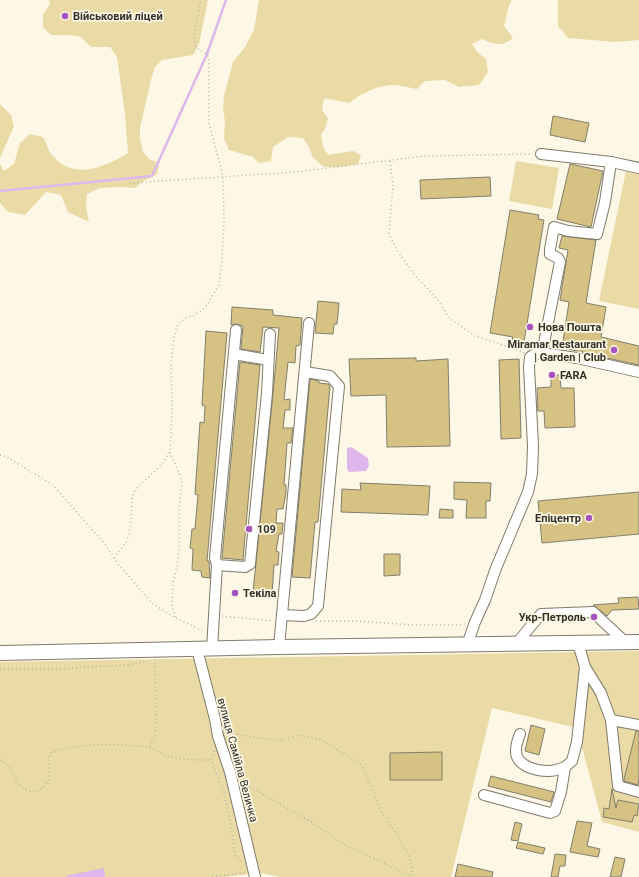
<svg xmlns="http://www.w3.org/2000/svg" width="639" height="877" font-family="Roboto,sans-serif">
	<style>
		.green { fill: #eadaa6 }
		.water { fill: #deb7ec }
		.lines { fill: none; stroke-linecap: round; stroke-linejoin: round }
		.stream { stroke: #deb7ec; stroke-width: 2.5 }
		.building { fill: #d6c384; stroke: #827e6d }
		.minor-casing { stroke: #7f7a6a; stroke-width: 12 }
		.highway-casing { stroke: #7f7a6a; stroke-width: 16 }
		.path { stroke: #b7b3a4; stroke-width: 1.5; stroke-dasharray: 1 3; stroke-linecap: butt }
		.minor { stroke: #fff; stroke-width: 10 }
		.highway { stroke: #fff; stroke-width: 14 }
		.poi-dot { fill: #a653c2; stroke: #fdf8e5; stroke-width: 1.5 }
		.labels { text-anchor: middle; stroke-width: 3.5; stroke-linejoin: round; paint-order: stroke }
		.poi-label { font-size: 11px; font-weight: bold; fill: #323029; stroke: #fdf8e5; text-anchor: start }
		.street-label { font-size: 11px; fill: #323029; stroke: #fdf8e5 }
	</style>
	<rect width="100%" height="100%" fill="#fdf8e5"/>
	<g class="green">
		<path d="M 49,0 L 208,0 L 199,44 L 193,55 L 162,60 L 155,67 L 151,80 L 140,128 L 140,138 L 143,152 L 149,159 L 159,163 L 157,174 L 142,182 L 135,188 L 120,187 L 100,188 L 87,194 L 86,208 L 89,222 L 68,212 L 61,195 L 46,192 L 25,215 L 8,212 L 0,203 L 0,164 L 4,171 L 14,164 L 20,143 L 30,134 L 43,137 C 46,142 48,151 53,156 C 74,181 105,167 128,153 L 125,114 L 117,57 L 110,47 L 91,47 L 81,37 L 70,35 L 51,35 L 43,27 L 43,15 L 50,4 Z"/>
		<path d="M 259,0 L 512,0 C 507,8 507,17 504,26 L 513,38 C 502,47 495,45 482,39 L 472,44 L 477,52 L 486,59 L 488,72 L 479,85 L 459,87 L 445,80 L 425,81 L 417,89 C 410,88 400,85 392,85 C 376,86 362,93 349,103 L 324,98 L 322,110 L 328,118 L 325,129 L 321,134 L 323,147 L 328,155 L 353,151 L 361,155 L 358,164 L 340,167 L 324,167 L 313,158 L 309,147 L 303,138 L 288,137 L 273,147 L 271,161 L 259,163 L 253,157 L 229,150 L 224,139 L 225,122 L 223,109 L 224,96 L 233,62 L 245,47 L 254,30 Z"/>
		<polygon points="558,0 639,0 639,40 615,42 568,38 558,26"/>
		<polygon points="0,104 11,115 14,126 0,158"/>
		<polygon points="516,161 559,168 552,209 509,201"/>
		<polygon points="626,171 639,174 639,309 599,301"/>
		<polygon points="639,651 639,832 602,822 583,751 573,727 492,708 451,877 280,877 261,873 225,877 0,877 0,662"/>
	</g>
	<g class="water">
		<polygon points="351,447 368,458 369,466 366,471 349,472 347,469 347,448"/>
		<polygon points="104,868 105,877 65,877 70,875"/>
	</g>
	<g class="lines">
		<polyline class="stream" points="0,191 152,176 207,54 226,0"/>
	</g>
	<g class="building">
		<polygon points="553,116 589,123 585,142 550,135"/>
		<polygon points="570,164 603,171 591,227 557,219"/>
		<polygon points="490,177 491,196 421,199 420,180"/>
		<polygon points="510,210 539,215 538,219 544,220 524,342 512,340 513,337 490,333"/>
		<polygon points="562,236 596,240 586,303 606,307 601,337 639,346 639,365 588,354 588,353 562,348 569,302 560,300 568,250 559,248"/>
		<polygon points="318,301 339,303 337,324 334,324 333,334 315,333"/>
		<polygon points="232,307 273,310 273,315 302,318 300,345 296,346 295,363 288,362 284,400 290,399 290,410 285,410 283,428 293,428 291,443 287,443 284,485 286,485 286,493 283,509 277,509 276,523 283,523 282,534 279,534 276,551 279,552 278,565 274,565 272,594 253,592 273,394 279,328 263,327 260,352 241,349 243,326 236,324 231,325"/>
		<polygon points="206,331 227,333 207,561 209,561 210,578 202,577 201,571 192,570 193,549 190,548 192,529 195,529 198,495 195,494 200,422 204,423 205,406 202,405"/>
		<polygon points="416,358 416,361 448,359 450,446 387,447 386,395 351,396 349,359"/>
		<polygon points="519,359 521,438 501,439 499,360"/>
		<polygon points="240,362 260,365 243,560 222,558"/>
		<polygon points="551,375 560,375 561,388 574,388 575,427 545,428 544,411 538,411 537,388 551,387"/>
		<polygon points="310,379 319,381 319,383 328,384 330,386 318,522 315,522 310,578 292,577"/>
		<polygon points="454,482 491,483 490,501 486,501 486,518 466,518 467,500 454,499"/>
		<polygon points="360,483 430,486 428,515 341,512 342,489 361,490"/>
		<polygon points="639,492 639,534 542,543 538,501"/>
		<polygon points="440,509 453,510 453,518 439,518"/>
		<polygon points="384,554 400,554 400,575 384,576"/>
		<polygon points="638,597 639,609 612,610 607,616 593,605 619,603 618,598"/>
		<polygon points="531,725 545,729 539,755 525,751"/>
		<polygon points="636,731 639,731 639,779 638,785 624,781 624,779"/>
		<polygon points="442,752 442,780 390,780 390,753"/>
		<polygon points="491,776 554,792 551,802 488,786"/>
		<polygon points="612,789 616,808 618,800 639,804 637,816 634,815 632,822 603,817 604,808 609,809"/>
		<polygon points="577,821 592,823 587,846 600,849 598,857 570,852"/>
		<polygon points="515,822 522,824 518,841 511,840"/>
		<polygon points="518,842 545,848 543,854 516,848"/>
		<polygon points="555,854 566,855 565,866 560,866 558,877 551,877"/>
		<polygon points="615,857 625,859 621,877 610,877"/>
		<polygon points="458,864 493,872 492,877 455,877"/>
	</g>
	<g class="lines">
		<defs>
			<g id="minor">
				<polyline points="541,154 611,162 639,168"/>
				<polyline points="542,353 560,262 558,258 550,254 550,249 554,227 568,231 597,234 605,202 611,162"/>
				<polyline points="234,354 268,360"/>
				<polyline points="217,565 245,567 250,564 267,393 270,334"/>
				<polyline points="282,615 304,616 311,614 318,606 339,386 330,376 305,372"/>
				<polyline points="578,643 585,667 601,693 611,720 618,786 639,792"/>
				<polyline points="516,644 541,614 593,612 625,642"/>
				<polyline points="467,645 475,622 485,600 496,568 528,492 532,474 533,446 529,367 530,357 535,354 542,353 577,358 639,372"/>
				<polyline points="279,647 309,323"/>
				<polyline points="197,649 215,719 218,736 230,772 255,877"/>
				<polyline points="212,649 217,565 215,558 236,330"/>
				<polyline points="611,720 639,725"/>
				<path d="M 520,734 C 518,739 516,745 516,750 C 515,766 536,771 549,771 C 555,771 560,769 565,767"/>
				<polyline points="484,795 550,813 555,811 561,792 565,767 572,761 577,742 585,667"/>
			</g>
			<polyline id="highway" points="0,653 279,647 639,642"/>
		</defs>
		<use href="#minor" class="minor-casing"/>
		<use href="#highway" class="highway-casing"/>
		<g class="path">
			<polyline points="390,161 393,185 389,234 397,250 413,273 438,300 449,318 475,336 518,350 524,353"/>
			<polyline points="130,183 296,172 424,156 533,154"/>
			<polyline points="170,452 182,480 179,508 179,550 177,567 173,582 172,607 176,618"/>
			<polyline points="0,455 7,457 53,485 104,543 118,564 152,603 172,616 205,632"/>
			<polyline points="114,558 127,541 131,524 132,496 136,489 163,463 170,452 172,410 171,364 174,336 178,324 187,317 193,316 205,308 219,285 222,260 224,219 223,177 209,123 209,60 207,54 199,50 195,45 194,35 201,0"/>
			<polyline points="222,616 274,621"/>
			<polyline points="316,621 357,621 413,625 459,625 465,624"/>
			<polyline points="0,669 65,669 81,667 130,665 145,661"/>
			<polyline points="226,730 239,735 279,741 299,735 321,740 362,765 381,811 400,839 410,858 413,877"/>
			<path d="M 150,747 C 168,760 189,760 211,760"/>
			<polyline points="214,751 211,760 224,793 231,825 235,855 242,862"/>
			<path d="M 0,760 C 22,771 9,788 35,792 C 62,779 42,769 51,753 C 83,742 116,744 149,747 L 155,736 L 156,727 L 155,659"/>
			<polyline points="242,782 313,823 343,844 413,877"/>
			<polyline points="212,877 246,872"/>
		</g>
		<use href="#minor" class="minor"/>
		<use href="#highway" class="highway"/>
	</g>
	<g class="poi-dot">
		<circle cx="65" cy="16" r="4"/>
		<circle cx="530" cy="327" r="4"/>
		<circle cx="614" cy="350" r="4"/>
		<circle cx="552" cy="375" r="4"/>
		<circle cx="589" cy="518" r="4"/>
		<circle cx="249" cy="529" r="4"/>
		<circle cx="235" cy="593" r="4"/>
		<circle cx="594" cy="617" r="4"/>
	</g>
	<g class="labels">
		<g class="poi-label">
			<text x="73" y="20">Військовий ліцей</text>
			<text x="538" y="331">Нова Пошта</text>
			<text x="606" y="348" text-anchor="end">Miramar Restaurant<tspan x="606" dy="13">| Garden | Club</tspan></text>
			<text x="560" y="379">FARA</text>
			<text x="581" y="522" text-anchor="end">Епіцентр</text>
			<text x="257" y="533">109</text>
			<text x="243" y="597">Текіла</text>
			<text x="586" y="621" text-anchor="end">Укр-Петроль</text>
		</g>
		<g class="street-label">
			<text transform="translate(238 760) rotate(75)" y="4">вулиця Самійла Величка</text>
		</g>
	</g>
</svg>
